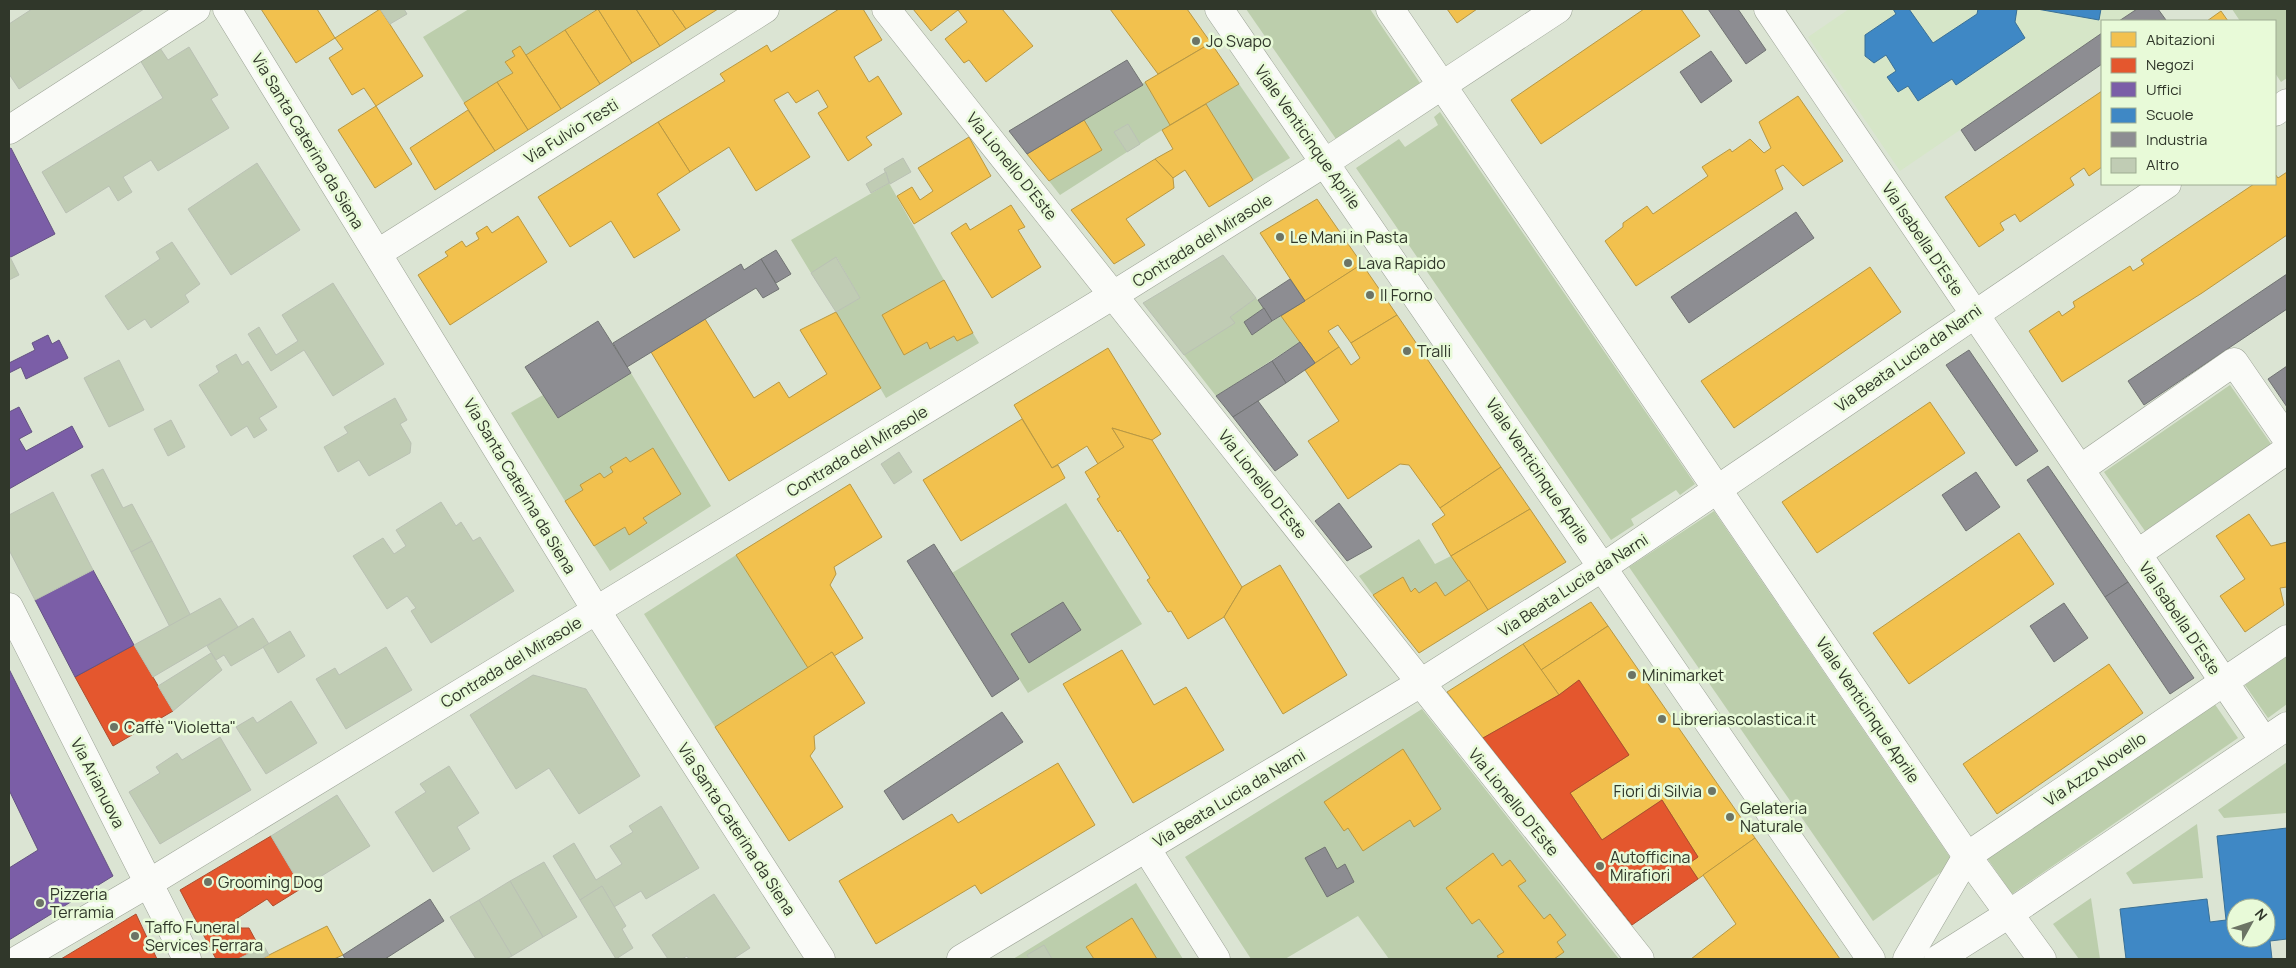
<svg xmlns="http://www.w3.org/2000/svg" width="2296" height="968" font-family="Manrope,sans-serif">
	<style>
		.built { fill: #d6e6c8 }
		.green { fill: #bcceac }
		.homes { fill: #f2c14e; stroke: #b89843 }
		.shops { fill: #e4572e; stroke: #ae4d2d }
		.offices { fill: #7b5ea7; stroke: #645282 }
		.schools { fill: #3f88c5; stroke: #3a7096; fill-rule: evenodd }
		.industry { fill: #8d8d92; stroke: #717373 }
		.building { fill: #c0ccb4; stroke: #bac1b4 }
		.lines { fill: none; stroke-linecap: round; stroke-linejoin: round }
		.street-casing { stroke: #9ca396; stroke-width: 29 }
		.street { stroke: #fafbf8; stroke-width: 28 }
		.poi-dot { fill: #6c7465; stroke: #e8fad8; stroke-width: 2 }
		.labels { text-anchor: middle; stroke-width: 5; stroke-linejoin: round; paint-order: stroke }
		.poi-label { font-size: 16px; fill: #30372a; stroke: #e8fad8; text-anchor: start }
		.street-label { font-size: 16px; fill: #30372a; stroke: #e8fad8 }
	</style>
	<rect width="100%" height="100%" fill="#dbe4d3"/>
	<polygon class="built" points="1849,9 2137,9 2119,21 2102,21 2102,33 1900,171 1808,37"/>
	<g class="green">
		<polygon points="469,9 597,9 526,55 513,51 515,56 505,63 513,73 464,103 423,37"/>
		<polygon points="1246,9 1370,9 1420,83 1336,139"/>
		<polygon points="2232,9 2287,9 2287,78 2281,82 2275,73 2275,21 2240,21"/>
		<polygon points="1145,82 1170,125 1140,144 1128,124 1114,132 1127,152 1060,195 1049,181 1102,150 1084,120"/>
		<polygon points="1239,84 1290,158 1253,180 1206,104"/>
		<polygon points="1440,112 1695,484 1680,495 1676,490 1631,519 1634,525 1611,540 1356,168 1399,139 1405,147 1438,125 1434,117"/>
		<polygon points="889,183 944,280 882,315 904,355 927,342 931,349 954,336 957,341 973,333 979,343 886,398 836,312 860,298 837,258 811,273 791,240"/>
		<polygon points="1256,298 1264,308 1244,322 1252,334 1281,316 1300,342 1216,396 1184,355 1230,317"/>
		<polygon points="631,373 711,506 610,571 594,546 625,527 629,534 647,524 643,518 681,494 653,448 630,462 625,457 610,467 613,472 604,478 600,473 581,485 583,490 565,501 511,413 543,395 558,418"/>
		<polygon points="2230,385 2271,444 2145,531 2104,472"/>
		<polygon points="1066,503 1142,624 1028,693 952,573"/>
		<polygon points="1714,511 1954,863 1873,921 1629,567"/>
		<polygon points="1419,539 1435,564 1451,556 1469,580 1445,596 1436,582 1419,593 1415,589 1411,592 1403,577 1373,595 1359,576"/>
		<polygon points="736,555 808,668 715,727 644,614"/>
		<polygon points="2287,656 2287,704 2268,718 2245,685"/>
		<polygon points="2214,703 2238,738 2012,894 1987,858"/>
		<polygon points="1422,709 1619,959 1389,959 1358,916 1285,959 1251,959 1185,857"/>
		<polygon points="2287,762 2287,813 2224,818 2218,810"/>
		<polygon points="2197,824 2203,878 2133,884 2126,873"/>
		<polygon points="1136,883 1183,959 1157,959 1132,918 1086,948 1094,959 1052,959 1044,946 1027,955 1030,959 1013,959"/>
		<polygon points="2091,898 2100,959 2079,959 2053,924"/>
	</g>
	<g class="homes">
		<polygon points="261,9 317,9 335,38 296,63"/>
		<polygon points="380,9 423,76 376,106 364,88 352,95 329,58 343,49 335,38"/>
		<polygon points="598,9 632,63 600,84 565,30"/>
		<polygon points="598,9 636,9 660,46 632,63"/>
		<polygon points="636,9 672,9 686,29 660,46"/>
		<polygon points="672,9 718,9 686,29"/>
		<polygon points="839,9 863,9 882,40 854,57 869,82 878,76 902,114 866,137 872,145 848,161 818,113 828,107 818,90 796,103 788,92 774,100 810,157 756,191 729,147 690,172 658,122 725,81 720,74 767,45 771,52"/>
		<polygon points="913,9 1002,9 1033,46 986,82 969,60 964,63 945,39 967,22 958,10 931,31"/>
		<polygon points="1110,9 1187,9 1211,43 1158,74"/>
		<polygon points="1447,9 1477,9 1457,23"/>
		<polygon points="1644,9 1681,9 1700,36 1541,144 1511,100"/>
		<polygon points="2221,11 2228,21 2207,21"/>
		<polygon points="565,30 600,84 561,109 526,55"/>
		<polygon points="1211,43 1239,84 1170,125 1145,82"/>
		<polygon points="520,46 561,109 528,130 497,82 513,73 505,62 515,56 512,51"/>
		<polygon points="497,82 528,130 495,151 464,103"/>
		<polygon points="2102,91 2102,167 2089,176 2084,168 2070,178 2074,185 2020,222 2015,214 2000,223 2004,230 1979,247 1945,197"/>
		<polygon points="1798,96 1843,161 1803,186 1783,165 1775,170 1783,189 1636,286 1605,241 1623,227 1623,223 1647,206 1653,214 1708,176 1702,167 1730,149 1732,152 1750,139 1764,153 1771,148 1759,122"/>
		<polygon points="1206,104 1253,180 1209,207 1185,170 1173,178 1155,159 1173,149 1162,130"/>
		<polygon points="376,106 412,164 375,188 338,130"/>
		<polygon points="468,110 495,151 435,190 410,148"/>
		<polygon points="1084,120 1102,150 1049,181 1027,154"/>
		<polygon points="658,122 690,172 657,194 680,230 634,258 611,221 570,247 538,197"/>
		<polygon points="969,137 991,176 914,224 897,196 912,187 920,200 933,191 918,168"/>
		<polygon points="1155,159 1173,178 1174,188 1126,219 1145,245 1114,264 1071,210"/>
		<polygon points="2287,172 2287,235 2202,293 2062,382 2029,331 2059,311 2062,316 2075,307 2073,302 2130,266 2133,271 2144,264 2141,260 2254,184 2275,184 2275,174 2278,178"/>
		<polygon points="1317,199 1362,264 1305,301 1260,233"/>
		<polygon points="1011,205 1025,227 1018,230 1041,267 992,298 951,233 966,223 970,230"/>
		<polygon points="518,216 547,262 450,325 418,275 448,256 445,252 462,241 466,247 479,239 476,233 487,226 492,233"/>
		<polygon points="1362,264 1397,315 1351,343 1338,325 1328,331 1339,347 1315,363 1281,316"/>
		<polygon points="1870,267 1901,312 1734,428 1701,381"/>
		<polygon points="944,280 973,333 957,341 954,336 930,349 927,342 904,355 882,315"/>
		<polygon points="836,312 881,388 729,481 651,352 705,319 754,398 779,382 789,398 827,374 800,330"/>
		<polygon points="1397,315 1501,467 1440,508 1409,465 1400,464 1348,499 1308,441 1339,421 1305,370 1339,347 1351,365 1360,358 1351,343"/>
		<polygon points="1108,348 1161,434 1152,440 1112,428 1124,447 1098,464 1087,446 1052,468 1014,405"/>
		<polygon points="1930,402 1965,453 1817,553 1782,502"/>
		<polygon points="1022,419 1052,468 1058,465 1065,478 961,541 923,480"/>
		<polygon points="1112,428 1152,440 1242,587 1224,617 1188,639 1171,611 1168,612 1147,580 1150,578 1120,530 1118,532 1097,499 1100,497 1085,472 1124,447"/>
		<polygon points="653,448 681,494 643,518 647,523 629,535 625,527 594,546 565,501 583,490 580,485 600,473 604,478 613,472 610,467 626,457 630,462"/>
		<polygon points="1501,467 1530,509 1451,556 1432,524 1445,515 1440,508"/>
		<polygon points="850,484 882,537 834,567 836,574 830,585 863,638 834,656 832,652 808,668 736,555"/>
		<polygon points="1530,509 1566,562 1488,610 1451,556"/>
		<polygon points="2249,514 2271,546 2287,542 2287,587 2280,588 2284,605 2245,632 2220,596 2245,579 2216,536"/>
		<polygon points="2019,533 2054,584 1909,684 1873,633"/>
		<polygon points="1280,565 1347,675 1283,714 1224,617 1242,587"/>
		<polygon points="1403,577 1411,592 1415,588 1419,593 1436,582 1445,596 1469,580 1488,610 1419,653 1373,595"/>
		<polygon points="1591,602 1608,626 1541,670 1523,644"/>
		<polygon points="1608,626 1755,838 1698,879 1688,864 1698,857 1662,800 1602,840 1570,793 1629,755 1579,680 1559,695 1541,670"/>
		<polygon points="1523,644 1559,695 1483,738 1447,692"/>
		<polygon points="1122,650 1154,705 1186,687 1224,750 1133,803 1063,684"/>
		<polygon points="832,652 865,703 814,736 815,749 810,756 843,807 789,841 715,727"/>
		<polygon points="2109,664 2143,713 1997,814 1963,764"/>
		<polygon points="1403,749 1441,809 1414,827 1410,820 1363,851 1348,828 1344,831 1324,802"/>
		<polygon points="1058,763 1095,825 981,894 975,885 876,944 839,881 952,814 958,823"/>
		<polygon points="1755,838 1840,959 1691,959 1736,924 1703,875"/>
		<polygon points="1493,853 1502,866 1510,860 1526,881 1518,886 1544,919 1550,914 1566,935 1557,942 1564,952 1554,959 1499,959 1497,956 1504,952 1479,919 1472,924 1446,888"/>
		<polygon points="1132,918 1157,959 1094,959 1086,947"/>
		<polygon points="327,926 343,955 334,959 261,959"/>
	</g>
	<g class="shops">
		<polygon points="134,645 173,711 113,746 75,677"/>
		<polygon points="1579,680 1629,755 1570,793 1602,840 1662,800 1698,857 1688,864 1698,879 1632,925 1483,738 1559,695"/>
		<polygon points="271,836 302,888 273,906 267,899 236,919 241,928 249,928 256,941 252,952 238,959 216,959 180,890"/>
		<polygon points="136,914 157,959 61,959"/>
	</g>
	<g class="offices">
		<polygon points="11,148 55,234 9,258 9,149"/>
		<polygon points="48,335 52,344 59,340 68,358 26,379 21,367 9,373 9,363 35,350 32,343"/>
		<polygon points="19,407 32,432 19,439 26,451 72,426 83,447 9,489 9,412"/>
		<polygon points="93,570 134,645 75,677 35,600"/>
		<polygon points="9,669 113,876 9,940 9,868 38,850 9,790"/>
	</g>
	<g class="schools">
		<polygon points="1893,9 1909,9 1933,43 1977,14 1978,9 2017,9 2015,22 2025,38 1956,85 1952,79 1918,101 1908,86 1898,92 1887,77 1896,71 1886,55 1874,63 1865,56 1865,35 1896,14"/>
		<polygon points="2037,9 2101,9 2099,20"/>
		<path d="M 2287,828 L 2287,939 L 2270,941 L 2272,959 L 2126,959 L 2120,909 L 2207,899 L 2210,922 L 2226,920 L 2217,836 ZM 2236,908 L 2266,908 L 2266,938 L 2236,938 Z"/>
	</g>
	<g class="industry">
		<polygon points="1708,9 1738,9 1766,50 1746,64"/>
		<polygon points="2137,9 2158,9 2166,20 2119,21"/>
		<polygon points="2102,33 2102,64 1975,151 1961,130"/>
		<polygon points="1711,51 1732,81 1701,103 1680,72"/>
		<polygon points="1127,60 1143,85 1027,154 1009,131"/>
		<polygon points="1796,212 1814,238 1689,323 1671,297"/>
		<polygon points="776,250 791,274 776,283 761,259"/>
		<polygon points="761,259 779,289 763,298 756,288 627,367 613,343 741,264 744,270"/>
		<polygon points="2287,274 2287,309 2144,405 2128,381"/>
		<polygon points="1290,279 1305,301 1272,321 1258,300"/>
		<polygon points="1264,308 1272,321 1252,335 1244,322"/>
		<polygon points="598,321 631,373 558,418 525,367"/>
		<polygon points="1300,342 1315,363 1286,383 1272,361"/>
		<polygon points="1969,350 2038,451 2016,466 1946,365"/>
		<polygon points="1272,361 1286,383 1233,417 1216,396"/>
		<polygon points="2287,366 2287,407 2268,379"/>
		<polygon points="1258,401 1298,455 1275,471 1233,417"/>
		<polygon points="2048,466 2128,582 2105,597 2027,480"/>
		<polygon points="1976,472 2000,507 1966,531 1942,495"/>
		<polygon points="1339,503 1372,547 1347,561 1315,521"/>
		<polygon points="934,544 1019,679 992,697 907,561"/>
		<polygon points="2128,582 2194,678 2170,694 2105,597"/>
		<polygon points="1063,602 1081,630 1029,663 1011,634"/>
		<polygon points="2064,603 2088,638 2054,662 2030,626"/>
		<polygon points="1002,712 1023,742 903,820 884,791"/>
		<polygon points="1325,847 1337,869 1345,864 1354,882 1327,897 1305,858"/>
		<polygon points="430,899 444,921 385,959 345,959 343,955"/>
	</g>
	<g class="building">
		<polygon points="32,9 144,9 19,89 9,74 9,24"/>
		<polygon points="380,9 404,9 407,14 390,24"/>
		<polygon points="189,47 218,95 211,99 229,128 158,171 151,160 123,177 132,192 118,201 109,186 66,213 42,172 163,98 140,60 160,48 168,60"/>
		<polygon points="1128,124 1140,144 1127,152 1114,132"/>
		<polygon points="903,158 911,172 890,184 884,169"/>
		<polygon points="257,163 300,230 231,275 188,209"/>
		<polygon points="886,172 889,183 871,193 866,184"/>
		<polygon points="172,242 200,284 185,295 189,302 151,328 145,319 128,330 105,296 160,259 156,252"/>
		<polygon points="1223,255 1256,298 1230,317 1235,323 1184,355 1143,303"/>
		<polygon points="10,257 19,275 9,280 9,258"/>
		<polygon points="836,257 860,298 836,312 811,273"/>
		<polygon points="333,283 384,364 333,396 304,350 271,371 248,334 259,327 276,355 298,341 282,315"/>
		<polygon points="236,354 242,365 248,361 277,407 259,418 267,430 254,438 247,426 231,436 199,385 219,372 216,366"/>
		<polygon points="119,360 144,410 109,427 84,378"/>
		<polygon points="395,398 407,420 400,424 411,443 410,453 369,476 359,460 338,472 324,447 348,433 344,427"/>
		<polygon points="171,420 185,447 168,456 154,429"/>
		<polygon points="899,452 912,472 894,484 881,464"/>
		<polygon points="103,469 123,508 132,504 152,541 131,552 91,475"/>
		<polygon points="53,492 93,570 35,600 9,550 9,515"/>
		<polygon points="441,502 456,526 461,522 473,541 480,537 514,591 431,643 411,611 416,608 407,596 387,609 353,556 383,538 394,554 406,546 396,530"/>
		<polygon points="152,541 191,616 170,627 131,552"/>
		<polygon points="220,598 238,627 153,677 134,645"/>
		<polygon points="253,618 269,644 231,666 224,655 216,660 207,646"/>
		<polygon points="290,631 305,656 278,673 263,647"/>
		<polygon points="386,647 412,690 346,729 316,679 335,668 339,675"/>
		<polygon points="211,653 222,670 173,711 158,686"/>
		<polygon points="533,675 586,689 640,776 579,814 549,768 516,789 470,715"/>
		<polygon points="291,701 317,743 266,774 236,727 253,717 257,723"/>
		<polygon points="220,737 251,790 160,844 129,792 160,773 156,767 177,753 182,760"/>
		<polygon points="449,766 479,813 457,827 470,849 433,872 395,812 426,792 420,784"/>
		<polygon points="337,795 370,846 302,888 271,836"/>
		<polygon points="661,806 699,868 646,899 641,891 614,907 602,886 580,900 553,856 574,843 596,880 622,864 610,846 633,832 629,826"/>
		<polygon points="544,862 577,917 543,937 510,881"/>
		<polygon points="510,881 543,937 512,956 479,900"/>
		<polygon points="602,886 626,926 622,929 633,948 616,959 580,900"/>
		<polygon points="714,894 750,948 733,959 689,959 687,956 682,959 668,959 652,935"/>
		<polygon points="479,900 512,956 506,959 476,959 450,917"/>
		<polygon points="1044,945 1052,959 1030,959 1027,955"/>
		<polygon points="264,946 269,955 261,959 238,959"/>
	</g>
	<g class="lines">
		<defs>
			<g id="street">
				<polyline points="227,9 596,610 821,959"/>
				<path d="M 886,9 C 1139,324 1387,644 1640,959"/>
				<polyline points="1219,9 1871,959"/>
				<polyline points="1390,9 1967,856 2042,959"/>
				<polyline points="1768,9 2264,741"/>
				<polyline points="2275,112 2287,103"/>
				<polyline points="9,130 196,9"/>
				<polyline points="378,253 765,9"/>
				<polyline points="2080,469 2234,362 2287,439"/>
				<polyline points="2137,554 2287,450"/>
				<polyline points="9,607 187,959"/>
				<polyline points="1146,848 1216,959"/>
				<polyline points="19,959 149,883 1115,294 1326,162 1558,9"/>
				<polyline points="961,959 1419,684 1603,567 2167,184"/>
				<polyline points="1907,959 1967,856 2287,639"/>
				<polyline points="1938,959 2009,914 2287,726"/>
			</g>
		</defs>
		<use href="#street" class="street-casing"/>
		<use href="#street" class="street"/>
	</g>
	<g class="poi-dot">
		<circle cx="1196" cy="41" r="5"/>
		<circle cx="1280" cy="237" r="5"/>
		<circle cx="1348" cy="263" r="5"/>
		<circle cx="1370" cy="295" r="5"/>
		<circle cx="1407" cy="351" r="5"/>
		<circle cx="1632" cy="675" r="5"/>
		<circle cx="1662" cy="719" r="5"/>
		<circle cx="114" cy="727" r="5"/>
		<circle cx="1712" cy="791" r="5"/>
		<circle cx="1730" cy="817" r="5"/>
		<circle cx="1600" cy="866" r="5"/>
		<circle cx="208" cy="882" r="5"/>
		<circle cx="40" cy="903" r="5"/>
		<circle cx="135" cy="936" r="5"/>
	</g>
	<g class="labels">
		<g class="poi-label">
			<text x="1206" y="47">Jo Svapo</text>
			<text x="1290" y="243">Le Mani in Pasta</text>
			<text x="1358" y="269">Lava Rapido</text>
			<text x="1380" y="301">Il Forno</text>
			<text x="1417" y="357">Tralli</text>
			<text x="1642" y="681">Minimarket</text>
			<text x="1672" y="725">Libreriascolastica.it</text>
			<text x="124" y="733">Caffè "Violetta"</text>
			<text x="1702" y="797" text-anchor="end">Fiori di Silvia</text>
			<text x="1740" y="814">Gelateria<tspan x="1740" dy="18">Naturale</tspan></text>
			<text x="1610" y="863">Autofficina<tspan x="1610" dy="18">Mirafiori</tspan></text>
			<text x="218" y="888">Grooming Dog</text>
			<text x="50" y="900">Pizzeria<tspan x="50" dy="18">Terramia</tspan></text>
			<text x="145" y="933">Taffo Funeral<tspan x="145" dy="18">Services Ferrara</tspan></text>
		</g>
		<g class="street-label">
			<text transform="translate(571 131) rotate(-32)" y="6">Via Fulvio Testi</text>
			<text transform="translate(1308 137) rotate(55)" y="6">Viale Venticinque Aprile</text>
			<text transform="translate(308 141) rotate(59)" y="6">Via Santa Caterina da Siena</text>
			<text transform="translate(1012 166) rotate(51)" y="6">Via Lionello D'Este</text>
			<text transform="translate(1923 239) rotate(56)" y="6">Via Isabella D'Este</text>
			<text transform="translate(1202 240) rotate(-32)" y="6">Contrada del Mirasole</text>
			<text transform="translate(1908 358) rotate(-35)" y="6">Via Beata Lucia da Narni</text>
			<text transform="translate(857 451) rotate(-31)" y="6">Contrada del Mirasole</text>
			<text transform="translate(1538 471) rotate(56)" y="6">Viale Venticinque Aprile</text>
			<text transform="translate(1263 484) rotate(52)" y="6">Via Lionello D'Este</text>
			<text transform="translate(520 486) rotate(59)" y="6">Via Santa Caterina da Siena</text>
			<text transform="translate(1573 585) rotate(-33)" y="6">Via Beata Lucia da Narni</text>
			<text transform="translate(2180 618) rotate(56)" y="6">Via Isabella D'Este</text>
			<text transform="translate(511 662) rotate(-31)" y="6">Contrada del Mirasole</text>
			<text transform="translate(1868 710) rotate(56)" y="6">Viale Venticinque Aprile</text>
			<text transform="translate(2095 769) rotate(-34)" y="6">Via Azzo Novello</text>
			<text transform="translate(98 783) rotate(63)" y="6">Via Arianuova</text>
			<text transform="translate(1229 798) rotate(-31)" y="6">Via Beata Lucia da Narni</text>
			<text transform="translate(1514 802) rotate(51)" y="6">Via Lionello D'Este</text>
			<text transform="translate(737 829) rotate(57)" y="6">Via Santa Caterina da Siena</text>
		</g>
	</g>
	<rect width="2296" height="968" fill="none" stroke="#30372a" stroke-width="20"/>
	<rect x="2101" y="20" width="175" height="165" fill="#e8fad8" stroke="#9eac92"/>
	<rect x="2111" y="32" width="25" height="15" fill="#f2c14e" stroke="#9eac92"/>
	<text x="2146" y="45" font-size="15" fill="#30372a">Abitazioni</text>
	<rect x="2111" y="58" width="25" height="15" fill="#e4572e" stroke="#9eac92"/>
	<text x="2146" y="70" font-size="15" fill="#30372a">Negozi</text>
	<rect x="2111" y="82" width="25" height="15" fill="#7b5ea7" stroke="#9eac92"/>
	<text x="2146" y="95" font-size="15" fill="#30372a">Uffici</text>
	<rect x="2111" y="108" width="25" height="15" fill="#3f88c5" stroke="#9eac92"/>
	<text x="2146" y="120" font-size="15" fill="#30372a">Scuole</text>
	<rect x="2111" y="132" width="25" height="15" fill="#8d8d92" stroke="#9eac92"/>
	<text x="2146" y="145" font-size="15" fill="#30372a">Industria</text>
	<rect x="2111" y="158" width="25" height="15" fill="#c0ccb4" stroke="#9eac92"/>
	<text x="2146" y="170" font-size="15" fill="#30372a">Altro</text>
	<g transform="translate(2251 923) rotate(50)"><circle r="24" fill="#e8fad8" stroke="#9eac92"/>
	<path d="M0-4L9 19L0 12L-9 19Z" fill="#6c7465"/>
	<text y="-8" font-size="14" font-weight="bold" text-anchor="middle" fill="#30372a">N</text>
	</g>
</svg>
